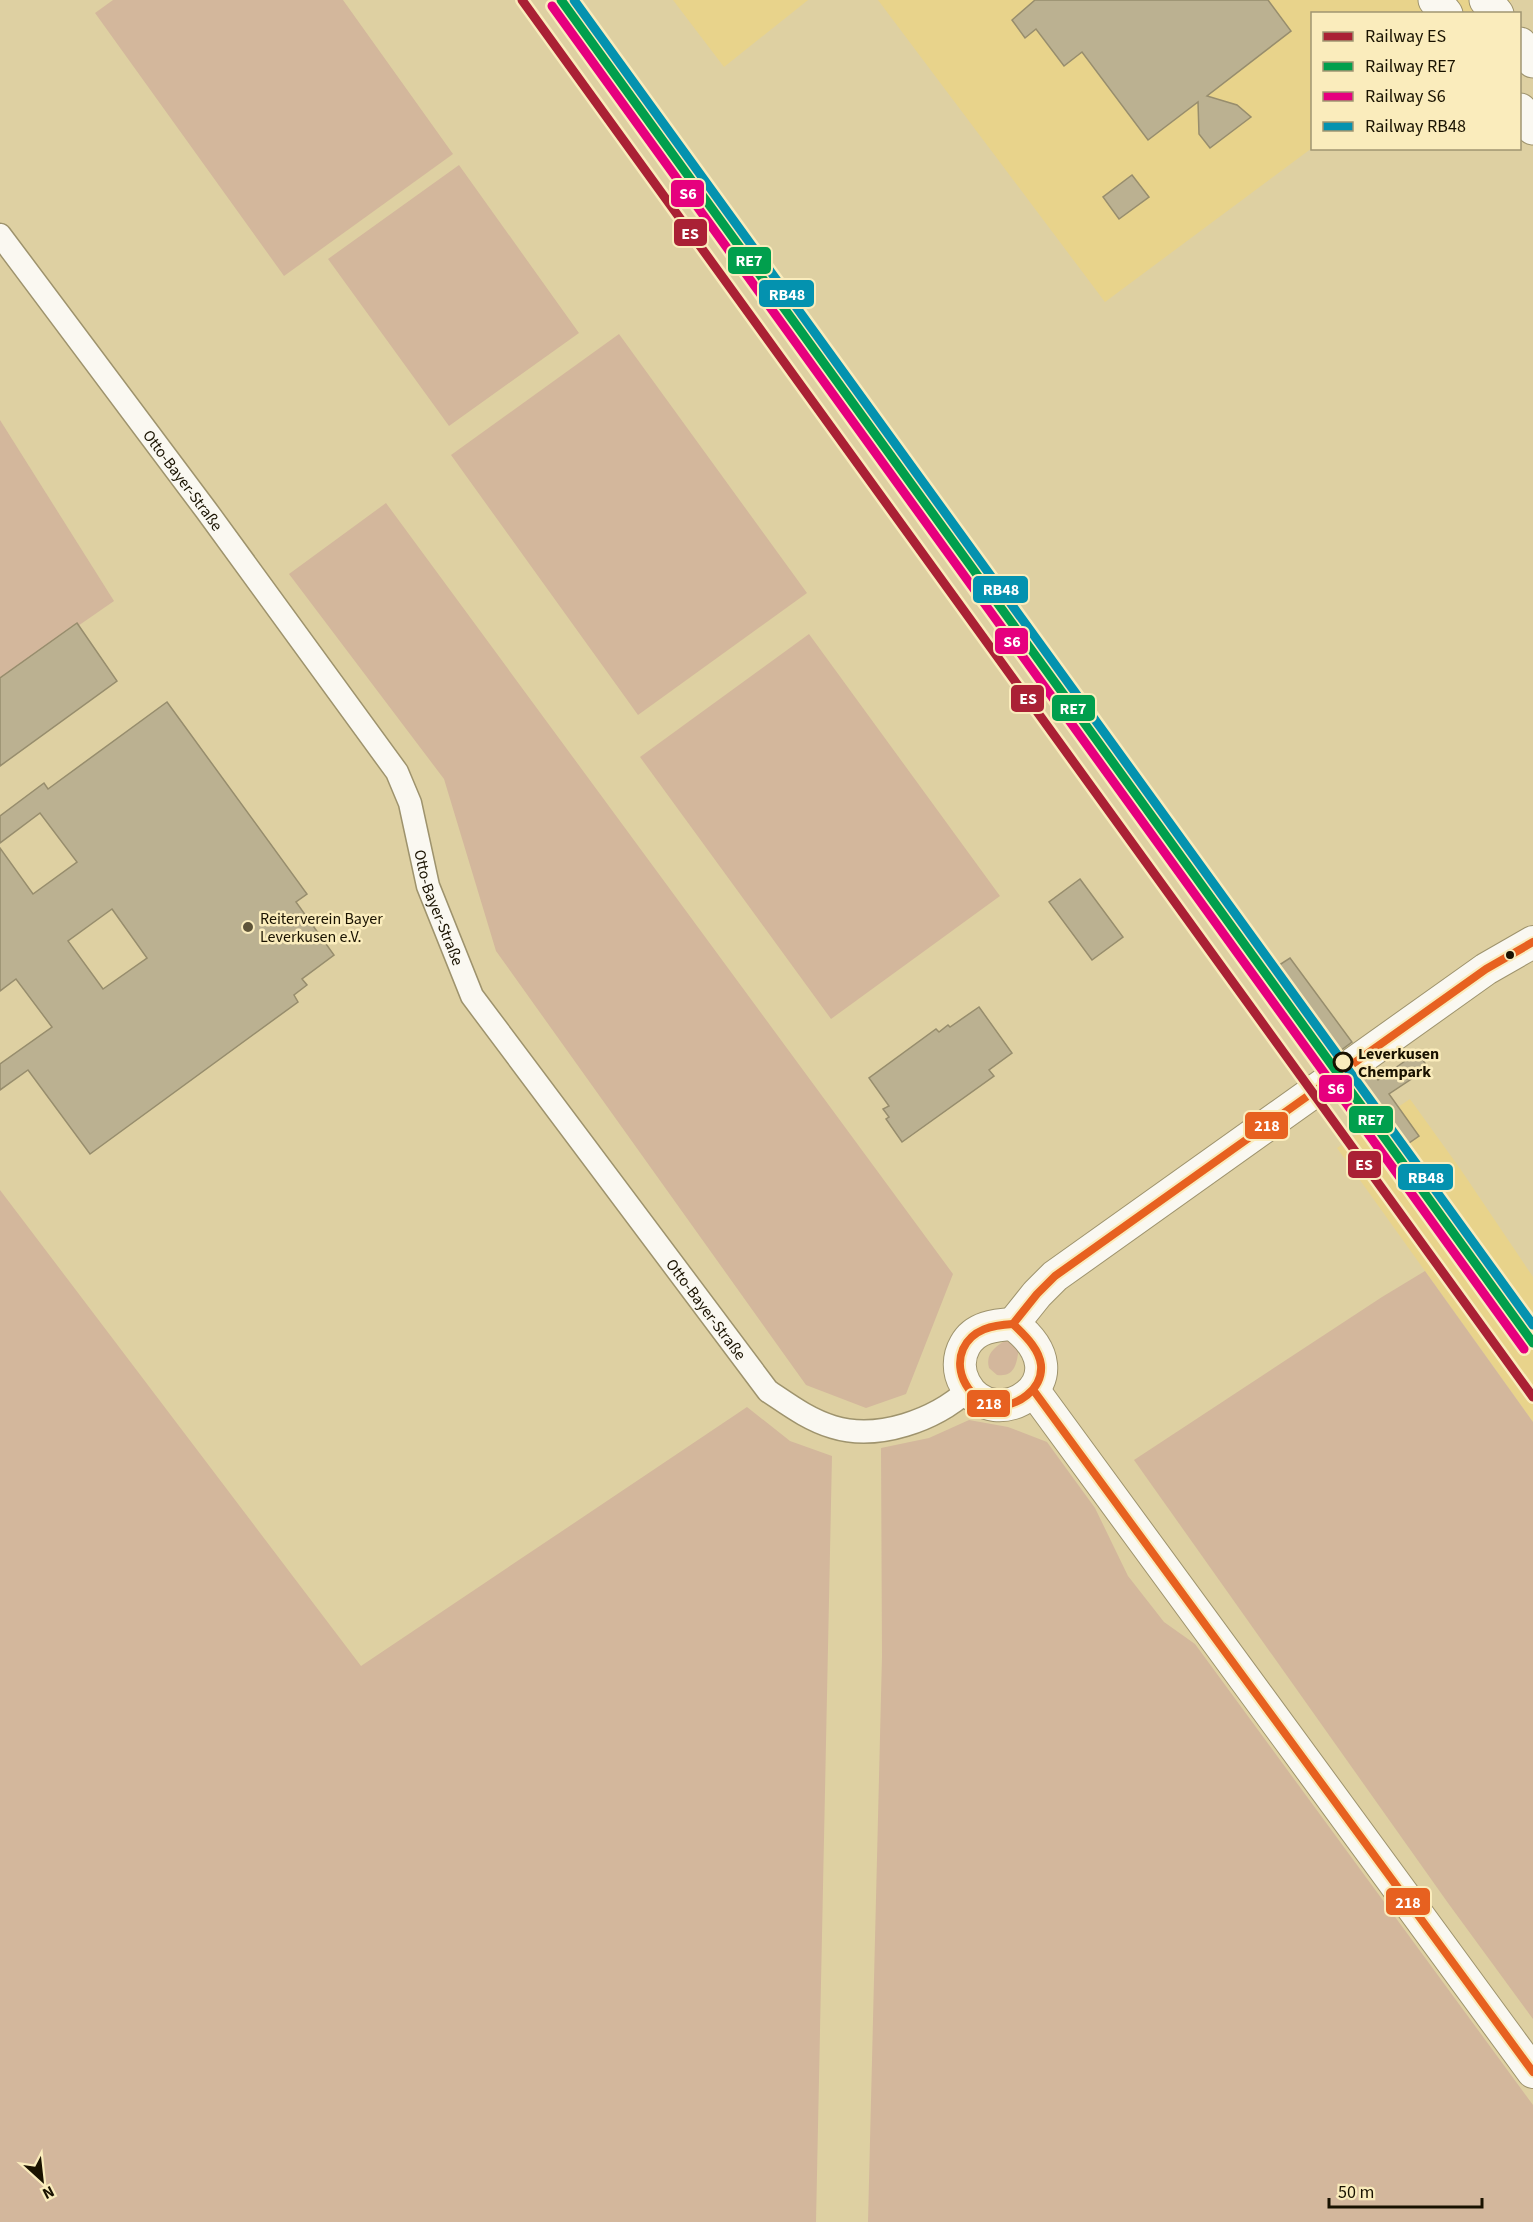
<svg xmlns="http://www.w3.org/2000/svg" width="1533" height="2222" font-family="'Source Sans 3',sans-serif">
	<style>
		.built { fill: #e8d38b }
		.green { fill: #d3b79c }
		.building { fill: #bbb191; stroke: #978d6d; stroke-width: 1.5; fill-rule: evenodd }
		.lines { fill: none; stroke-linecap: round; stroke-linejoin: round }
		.street-casing { stroke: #9e936d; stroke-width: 25 }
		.secondary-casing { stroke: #9e936d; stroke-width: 34 }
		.primary-casing { stroke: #9e936d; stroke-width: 35 }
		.street { stroke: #faf8f1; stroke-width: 22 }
		.secondary { stroke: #faf8f1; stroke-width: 32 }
		.primary { stroke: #faf8f1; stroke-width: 33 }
		.bus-1-casing { stroke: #faecbc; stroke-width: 12 }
		.bus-1 { stroke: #e76120; stroke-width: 8 }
		.rail-1-casing { stroke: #faecbc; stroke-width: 14 }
		.rail-2-casing { stroke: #faecbc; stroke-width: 14 }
		.rail-3-casing { stroke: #faecbc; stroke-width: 14 }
		.rail-4-casing { stroke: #faecbc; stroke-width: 14 }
		.rail-1 { stroke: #aa2135; stroke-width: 9 }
		.rail-2 { stroke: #019f4d; stroke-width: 9 }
		.rail-3 { stroke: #e6007e; stroke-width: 9 }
		.rail-4 { stroke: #0492af; stroke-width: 9 }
		.poi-dot { fill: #5e5439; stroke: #faecbc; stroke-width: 2 }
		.bus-dot { fill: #191200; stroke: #faecbc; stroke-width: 2 }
		.stop-dot { fill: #faecbc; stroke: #191200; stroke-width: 3 }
		.labels { text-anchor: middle; stroke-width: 5; stroke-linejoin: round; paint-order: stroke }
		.street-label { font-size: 16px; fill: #191200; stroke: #faecbc }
		.poi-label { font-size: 16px; fill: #191200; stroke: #faecbc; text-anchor: start }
		.stop-label { font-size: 16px; font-weight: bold; fill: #191200; stroke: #faecbc; text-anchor: start }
		.line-badge { stroke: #faecbc; stroke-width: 2 }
		.badge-label { font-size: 16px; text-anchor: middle; font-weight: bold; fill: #fff }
	</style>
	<rect width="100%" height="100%" fill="#ded0a2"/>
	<g class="built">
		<polygon points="673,0 808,0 724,67"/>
		<polygon points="878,0 1512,0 1494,13 1312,14 1312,148 1105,302"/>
		<polygon points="1410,1099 1461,1170 1533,1277 1533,1422 1337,1148"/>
	</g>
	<g class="green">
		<polygon points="113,0 343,0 453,154 284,276 95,13"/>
		<polygon points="459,165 579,333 449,426 328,259"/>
		<polygon points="619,334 807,593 638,715 451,455"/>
		<polygon points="0,420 114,601 0,680"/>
		<polygon points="386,503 953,1274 906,1394 866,1408 806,1385 496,951 444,779 289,574"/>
		<polygon points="809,634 1000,896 831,1019 640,757"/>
		<polygon points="0,1190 361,1666 747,1407 790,1441 832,1456 816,2222 0,2222"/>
		<polygon points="1425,1271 1533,1422 1533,2019 1448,1903 1134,1460 1382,1297"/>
		<path d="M 1008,1339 L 1019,1347 C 1017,1361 1016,1378 997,1375 L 989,1368 C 985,1353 996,1346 1008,1339 Z"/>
		<polygon points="969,1420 1008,1427 1047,1442 1095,1508 1128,1576 1164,1622 1195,1644 1533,2105 1533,2222 868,2222 882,1656 881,1448 929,1438"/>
	</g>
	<g class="building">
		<polygon points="1035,0 1268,0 1291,31 1207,96 1237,105 1251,117 1210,148 1199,134 1198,102 1148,140 1082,52 1064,66 1036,29 1025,38 1012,20"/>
		<polygon points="1132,175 1149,197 1119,219 1103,197"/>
		<polygon points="77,623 117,681 0,766 0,678"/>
		<path d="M 167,702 L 307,894 L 296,902 L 334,955 L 302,979 L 307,985 L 294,995 L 298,1002 L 90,1154 L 28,1070 L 0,1090 L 0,1064 L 52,1027 L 16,979 L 0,991 L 0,848 L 33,894 L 77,862 L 40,813 L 0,843 L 0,816 L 44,783 L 48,789 ZM 112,909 L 147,958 L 103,989 L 68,941 Z"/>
		<polygon points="1080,879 1123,937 1092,960 1049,902"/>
		<polygon points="1290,958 1352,1042 1332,1057 1270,971"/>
		<polygon points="979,1007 1012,1053 989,1070 994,1076 902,1142 886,1119 889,1117 883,1109 889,1106 869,1078 936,1029 939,1032 948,1025 950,1027"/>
		<polygon points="1418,1052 1428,1068 1389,1094 1419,1136 1399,1150 1354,1085 1373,1072 1378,1080"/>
	</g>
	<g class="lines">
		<defs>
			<g id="street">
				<path id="s1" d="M 0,235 L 206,510 L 397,772 L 410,803 L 428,886 L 472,996 L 768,1391 C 789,1405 809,1420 833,1427 C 878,1441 935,1420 968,1390"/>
			</g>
			<g id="secondary">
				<polyline points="1013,1324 1037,1294 1055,1276 1486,969 1533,942"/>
				<path d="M 1013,1324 C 1088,1381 993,1437 965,1384 C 958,1372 958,1357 965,1345 C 975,1327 995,1325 1013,1324 Z"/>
				<polyline points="1034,1391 1533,2072"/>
			</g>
			<g id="primary">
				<polyline points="1435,0 1446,14"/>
				<polyline points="1486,0 1497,14"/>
				<polyline points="1520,44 1533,61"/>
				<polyline points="1520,110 1533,128"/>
			</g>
		</defs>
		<use href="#street" class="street-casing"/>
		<use href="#secondary" class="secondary-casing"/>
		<use href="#primary" class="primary-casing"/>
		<use href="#street" class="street"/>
		<use href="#secondary" class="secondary"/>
		<use href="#primary" class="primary"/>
		<defs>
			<g id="bus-1">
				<polyline points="1013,1324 1037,1294 1055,1276 1486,969 1533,942"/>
				<path d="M 1013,1324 C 1024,1335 1039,1348 1041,1365 C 1043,1389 1017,1408 995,1405 C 970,1402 953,1372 963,1349 C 972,1329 993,1325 1013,1324 Z"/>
				<polyline points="1034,1391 1533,2072"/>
			</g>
		</defs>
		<use href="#bus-1" class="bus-1-casing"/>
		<use href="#bus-1" class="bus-1"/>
		<defs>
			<polyline id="rail-1" points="522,0 1533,1397"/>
			<polyline id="rail-2" points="561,0 1533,1343"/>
			<polyline id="rail-3" points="552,6 1524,1349"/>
			<polyline id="rail-4" points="574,0 1533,1325"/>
		</defs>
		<use href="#rail-1" class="rail-1-casing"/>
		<use href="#rail-2" class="rail-2-casing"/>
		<use href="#rail-3" class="rail-3-casing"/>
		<use href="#rail-4" class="rail-4-casing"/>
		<use href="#rail-1" class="rail-1"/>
		<use href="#rail-2" class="rail-2"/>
		<use href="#rail-3" class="rail-3"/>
		<use href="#rail-4" class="rail-4"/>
	</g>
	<circle class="poi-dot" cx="248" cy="927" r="6"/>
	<circle class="bus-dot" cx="1510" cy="955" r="5"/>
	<circle class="stop-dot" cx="1343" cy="1062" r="9"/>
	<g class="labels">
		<g class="street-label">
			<text dy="6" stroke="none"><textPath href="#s1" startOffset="306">Otto-Bayer-Straße</textPath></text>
			<text dy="6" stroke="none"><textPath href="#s1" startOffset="810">Otto-Bayer-Straße</textPath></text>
			<text dy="6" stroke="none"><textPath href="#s1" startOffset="1296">Otto-Bayer-Straße</textPath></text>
		</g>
		<g class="poi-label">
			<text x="260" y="924">Reiterverein Bayer<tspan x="260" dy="18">Leverkusen e.V.</tspan></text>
		</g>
		<g class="stop-label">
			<text x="1358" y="1059">Leverkusen<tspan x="1358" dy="18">Chempark</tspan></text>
		</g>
	</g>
	<g class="line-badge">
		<rect x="670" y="179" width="35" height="29" rx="6" fill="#e6007e"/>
		<rect x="673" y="218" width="35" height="29" rx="6" fill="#aa2135"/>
		<rect x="727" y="246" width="45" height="29" rx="6" fill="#019f4d"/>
		<rect x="758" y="279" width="57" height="29" rx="6" fill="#0492af"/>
		<rect x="972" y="575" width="57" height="29" rx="6" fill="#0492af"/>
		<rect x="994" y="627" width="35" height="28" rx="6" fill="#e6007e"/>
		<rect x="1010" y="684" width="35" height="29" rx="6" fill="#aa2135"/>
		<rect x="1051" y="694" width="45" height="28" rx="6" fill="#019f4d"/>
		<rect x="1318" y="1074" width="35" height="29" rx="6" fill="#e6007e"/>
		<rect x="1348" y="1105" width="46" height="29" rx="6" fill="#019f4d"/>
		<rect x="1244" y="1111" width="45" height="29" rx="6" fill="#e76120"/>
		<rect x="1347" y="1150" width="35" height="29" rx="6" fill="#aa2135"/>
		<rect x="1397" y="1163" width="57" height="28" rx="6" fill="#0492af"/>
		<rect x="966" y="1389" width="45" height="29" rx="6" fill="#e76120"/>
		<rect x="1385" y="1887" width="46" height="29" rx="6" fill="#e76120"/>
	</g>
	<g class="badge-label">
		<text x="688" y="199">S6</text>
		<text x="690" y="239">ES</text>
		<text x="749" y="266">RE7</text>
		<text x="787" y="300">RB48</text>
		<text x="1001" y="595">RB48</text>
		<text x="1012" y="647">S6</text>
		<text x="1028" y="704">ES</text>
		<text x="1073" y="714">RE7</text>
		<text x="1336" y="1094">S6</text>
		<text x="1371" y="1125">RE7</text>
		<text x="1267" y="1131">218</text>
		<text x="1364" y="1170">ES</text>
		<text x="1426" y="1183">RB48</text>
		<text x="989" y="1409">218</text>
		<text x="1408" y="1908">218</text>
	</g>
	<rect x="1311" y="12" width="210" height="138" fill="#faecbc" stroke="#a09571" stroke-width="1.5"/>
	<rect x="1323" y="32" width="30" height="9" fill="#aa2135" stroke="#a09571" stroke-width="1.5"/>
	<text x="1365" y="42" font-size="18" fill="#191200">Railway ES</text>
	<rect x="1323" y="62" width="30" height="9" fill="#019f4d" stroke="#a09571" stroke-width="1.5"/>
	<text x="1365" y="72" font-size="18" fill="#191200">Railway RE7</text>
	<rect x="1323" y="92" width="30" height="9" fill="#e6007e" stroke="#a09571" stroke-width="1.5"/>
	<text x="1365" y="102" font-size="18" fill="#191200">Railway S6</text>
	<rect x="1323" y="122" width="30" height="9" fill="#0492af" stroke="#a09571" stroke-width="1.5"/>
	<text x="1365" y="132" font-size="18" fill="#191200">Railway RB48</text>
	<g transform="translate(42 2180) rotate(153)" stroke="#faecbc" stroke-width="4.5" paint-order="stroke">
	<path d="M0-4.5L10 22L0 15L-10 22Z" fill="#191200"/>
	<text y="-9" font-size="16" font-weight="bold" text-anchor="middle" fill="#191200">N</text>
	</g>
	<path d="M1329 2198v9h153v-9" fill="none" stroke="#191200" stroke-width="3"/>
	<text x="1338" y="2198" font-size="18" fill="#191200" stroke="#faecbc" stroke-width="4.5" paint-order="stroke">50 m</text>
</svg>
